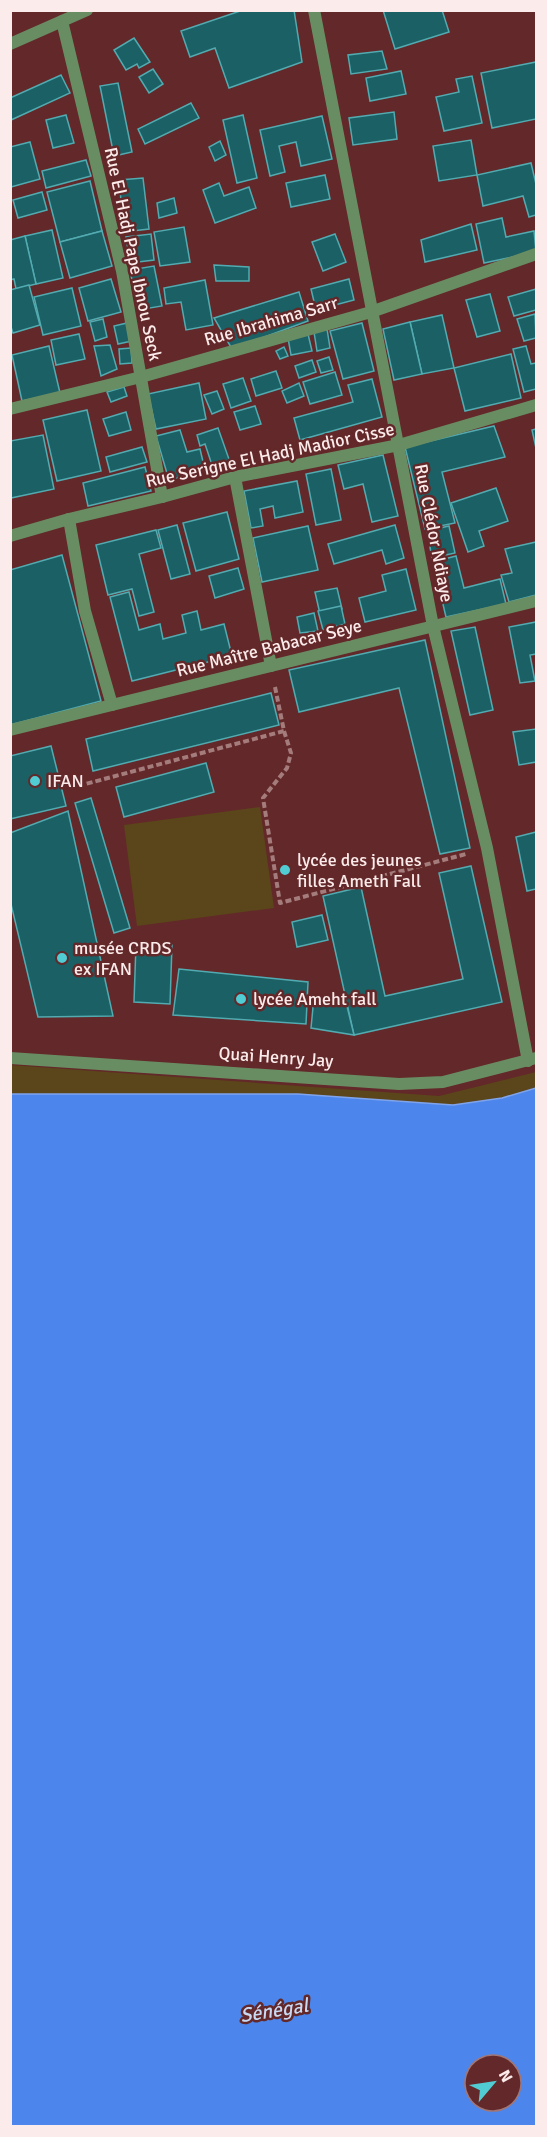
<svg xmlns="http://www.w3.org/2000/svg" width="547" height="2137" font-family="Signika,sans-serif">
	<style>
		.green { fill: #5b451b }
		.water { fill: #4c86ec; stroke: #80a4eb; stroke-width: 1.5; fill-rule: evenodd }
		.building { fill: #1b6064; stroke: #51abb1; stroke-width: 1.5 }
		.lines { fill: none; stroke-linecap: round; stroke-linejoin: round }
		.path { stroke: #a57c7c; stroke-width: 4; stroke-dasharray: 6 3; stroke-linecap: butt }
		.street { stroke: #698d63; stroke-width: 12 }
		.poi-dot { fill: #51ccd3; stroke: #632829; stroke-width: 2 }
		.labels { text-anchor: middle; stroke-width: 5; stroke-linejoin: round; paint-order: stroke }
		.street-label { font-size: 18px; fill: #fbebea; stroke: #632829 }
		.poi-label { font-size: 18px; fill: #fbebea; stroke: #632829; text-anchor: start }
		.water-label { font-size: 20px; font-style: italic; fill: #cad9f3; stroke: #632829 }
	</style>
	<rect width="100%" height="100%" fill="#632829"/>
	<g class="green">
		<polygon points="260,807 274,908 137,926 124,825"/>
		<polygon points="10,1065 439,1096 536,1072 536,1088 502,1098 453,1105 298,1094 11,1094"/>
	</g>
	<path class="water" d="M 536,1088 L 536,2126 L 11,2126 L 11,1094 L 298,1094 L 453,1105 L 502,1098 ZM 475,2065 L 511,2065 L 511,2101 L 475,2101 Z"/>
	<g class="building">
		<polygon points="243,10 294,10 302,62 229,88 215,48 190,57 181,31"/>
		<polygon points="383,10 442,10 449,32 395,49"/>
		<polygon points="134,38 150,62 139,68 137,64 126,70 114,50"/>
		<polygon points="382,51 387,69 351,74 348,55"/>
		<polygon points="536,62 536,119 492,128 481,73"/>
		<polygon points="153,69 163,84 149,93 139,77"/>
		<polygon points="401,71 406,94 370,101 366,78"/>
		<polygon points="61,75 70,93 11,120 10,98"/>
		<polygon points="472,76 482,123 444,131 436,97 459,92 456,79"/>
		<polygon points="118,83 132,152 114,156 100,86"/>
		<polygon points="191,103 199,118 145,144 138,129"/>
		<polygon points="394,112 397,139 353,145 349,118"/>
		<polygon points="66,115 74,143 53,148 46,120"/>
		<polygon points="243,115 257,178 237,183 223,120"/>
		<polygon points="322,116 332,159 301,166 296,142 279,146 285,172 270,176 260,130"/>
		<polygon points="471,140 477,175 439,181 433,146"/>
		<polygon points="220,141 226,155 215,161 209,147"/>
		<polygon points="30,142 40,179 11,187 10,147"/>
		<polygon points="86,160 91,176 46,188 42,171"/>
		<polygon points="531,163 536,184 536,215 529,217 523,196 483,206 477,175"/>
		<polygon points="325,175 330,199 291,207 286,183"/>
		<polygon points="143,178 149,229 124,232 119,180"/>
		<polygon points="90,181 102,231 60,242 47,192"/>
		<polygon points="219,183 224,196 249,187 256,208 215,223 203,190"/>
		<polygon points="42,192 47,210 18,218 13,200"/>
		<polygon points="174,198 177,213 159,218 157,203"/>
		<polygon points="502,218 506,237 534,231 536,252 484,263 476,224"/>
		<polygon points="471,224 477,250 425,262 421,240"/>
		<polygon points="184,227 190,262 160,266 154,232"/>
		<polygon points="52,230 63,278 36,284 25,236"/>
		<polygon points="102,231 112,266 70,278 60,242"/>
		<polygon points="151,234 154,260 130,263 126,237"/>
		<polygon points="335,234 346,262 323,271 312,242"/>
		<polygon points="25,236 36,284 16,289 14,279 10,280 10,240"/>
		<polygon points="214,265 249,267 249,281 216,281"/>
		<polygon points="154,266 162,306 138,310 130,270"/>
		<polygon points="111,279 121,312 88,321 79,288"/>
		<polygon points="349,279 354,300 316,310 311,289"/>
		<polygon points="205,280 213,325 186,330 181,302 166,304 164,288"/>
		<polygon points="29,285 40,325 13,333 10,324 10,290"/>
		<polygon points="72,288 81,326 43,335 34,297"/>
		<polygon points="536,289 536,310 514,316 508,297"/>
		<polygon points="299,292 308,321 232,349 214,318"/>
		<polygon points="490,294 500,331 477,337 466,300"/>
		<polygon points="535,314 536,338 524,341 517,319"/>
		<polygon points="442,315 454,368 422,374 410,322"/>
		<polygon points="103,319 107,337 95,341 90,322"/>
		<polygon points="410,322 422,374 394,380 383,329"/>
		<polygon points="127,323 132,341 118,344 114,326"/>
		<polygon points="362,323 374,371 343,379 330,331"/>
		<polygon points="327,329 330,348 317,351 314,332"/>
		<polygon points="79,334 85,359 56,365 51,340"/>
		<polygon points="308,334 312,351 291,355 288,338"/>
		<polygon points="110,345 117,369 101,376 94,346"/>
		<polygon points="49,346 60,393 22,401 12,355"/>
		<polygon points="526,346 531,364 536,363 536,389 524,392 513,349"/>
		<polygon points="284,347 288,356 280,359 276,351"/>
		<polygon points="131,348 132,363 120,364 119,349"/>
		<polygon points="511,354 521,398 465,411 454,368"/>
		<polygon points="329,357 333,370 321,373 317,361"/>
		<polygon points="312,360 316,372 299,378 295,366"/>
		<polygon points="276,371 282,388 256,396 251,379"/>
		<polygon points="335,372 342,395 310,404 303,382"/>
		<polygon points="243,378 251,401 231,408 223,384"/>
		<polygon points="372,379 382,417 300,440 294,418 353,402 348,385"/>
		<polygon points="199,383 206,419 156,429 148,394"/>
		<polygon points="299,383 304,396 287,403 282,391"/>
		<polygon points="124,387 127,396 111,402 107,392"/>
		<polygon points="217,391 224,409 212,414 204,395"/>
		<polygon points="255,406 261,424 240,430 234,412"/>
		<polygon points="87,410 101,471 57,481 43,420"/>
		<polygon points="126,412 131,430 109,436 103,419"/>
		<polygon points="494,426 505,457 442,472 455,523 425,529 405,447"/>
		<polygon points="218,428 230,462 213,468 205,444 200,446 197,435"/>
		<polygon points="536,429 536,448 532,430"/>
		<polygon points="180,430 187,452 200,449 205,470 169,480 156,436"/>
		<polygon points="43,435 54,489 11,498 10,441"/>
		<polygon points="142,447 147,462 110,472 106,457"/>
		<polygon points="383,455 398,516 372,522 363,484 344,489 338,465"/>
		<polygon points="145,467 151,491 88,506 83,483"/>
		<polygon points="331,469 341,520 316,525 306,474"/>
		<polygon points="297,481 303,512 275,518 273,506 260,509 263,526 251,528 244,491"/>
		<polygon points="496,488 508,521 479,531 484,546 468,552 451,503"/>
		<polygon points="227,512 239,559 196,571 183,523"/>
		<polygon points="177,525 190,574 171,579 158,530"/>
		<polygon points="395,525 404,558 386,564 382,550 334,564 328,544"/>
		<polygon points="308,526 318,570 262,582 253,538"/>
		<polygon points="449,526 455,553 432,558 427,531"/>
		<polygon points="156,530 161,548 139,554 154,612 139,616 132,589 108,595 96,545"/>
		<polygon points="536,542 536,595 509,602 501,575 512,573 505,549"/>
		<polygon points="62,555 101,701 10,725 10,570"/>
		<polygon points="456,556 464,588 500,579 506,604 446,617 433,562"/>
		<polygon points="238,568 244,589 215,598 209,576"/>
		<polygon points="406,569 416,610 365,622 359,598 386,591 382,575"/>
		<polygon points="337,588 342,609 320,614 315,592"/>
		<polygon points="129,592 139,630 160,624 163,639 186,633 182,615 197,611 201,630 224,624 232,656 132,681 110,597"/>
		<polygon points="341,606 345,624 323,630 318,611"/>
		<polygon points="314,613 318,631 300,633 297,617"/>
		<polygon points="536,622 536,654 530,655 535,681 520,683 509,627"/>
		<polygon points="475,627 493,710 470,715 451,631"/>
		<polygon points="425,640 470,848 440,854 399,688 299,712 289,670"/>
		<polygon points="271,693 279,725 93,771 86,739"/>
		<polygon points="536,729 536,762 519,765 513,732"/>
		<polygon points="51,746 66,806 10,819 10,756"/>
		<polygon points="206,763 214,792 124,817 116,787"/>
		<polygon points="91,798 130,928 114,933 75,803"/>
		<polygon points="68,811 113,1016 38,1017 10,900 10,833"/>
		<polygon points="536,832 536,889 527,891 516,837"/>
		<polygon points="471,866 502,1002 354,1035 323,896 361,887 385,996 463,979 439,873"/>
		<polygon points="322,915 328,940 297,947 292,922"/>
		<polygon points="136,944 172,945 170,1004 134,1002"/>
		<polygon points="179,969 308,982 306,1024 173,1015"/>
		<polygon points="314,997 345,998 354,1035 311,1028"/>
	</g>
	<g class="lines">
		<g class="path">
			<polyline points="275,687 284,731 291,753 287,768 263,798 280,903 466,854"/>
			<polyline points="78,786 284,731"/>
		</g>
		<g class="street">
			<polyline points="314,10 433,626 487,848 528,1061"/>
			<polyline points="62,21 122,271 162,497"/>
			<polyline points="10,44 87,10"/>
			<polyline points="10,409 141,377 371,312 536,254"/>
			<polyline points="235,477 271,666"/>
			<polyline points="69,519 85,611 112,705"/>
			<polyline points="10,536 69,519 162,497 235,477 399,445 536,405"/>
			<polyline points="10,730 536,601"/>
			<polyline points="10,1058 399,1084 443,1082 536,1058"/>
		</g>
	</g>
	<g class="poi-dot">
		<circle cx="35" cy="781" r="6"/>
		<circle cx="285" cy="870" r="6"/>
		<circle cx="62" cy="958" r="6"/>
		<circle cx="241" cy="999" r="6"/>
	</g>
	<g class="labels">
		<g class="street-label">
			<text transform="translate(133 254) rotate(78)" y="6">Rue El Hadj Pape Ibnou Seck</text>
			<text transform="translate(271 321) rotate(-16)" y="6">Rue Ibrahima Sarr</text>
			<text transform="translate(270 455) rotate(-12)" y="6">Rue Serigne El Hadj Madior Cisse</text>
			<text transform="translate(434 533) rotate(79)" y="6">Rue Clédor Ndiaye</text>
			<text transform="translate(269 648) rotate(-14)" y="6">Rue Maître Babacar Seye</text>
			<text transform="translate(276 1057) rotate(4)" y="6">Quai Henry Jay</text>
		</g>
		<g class="poi-label">
			<text x="47" y="787">IFAN</text>
			<text x="297" y="866">lycée des jeunes<tspan x="297" dy="21">filles Ameth Fall</tspan></text>
			<text x="74" y="954">musée CRDS<tspan x="74" dy="21">ex IFAN</tspan></text>
			<text x="253" y="1005">lycée Ameht fall</text>
		</g>
		<g class="water-label">
			<text transform="translate(274 2010) rotate(-9)" y="7">Sénégal</text>
		</g>
	</g>
	<rect width="547" height="2137" fill="none" stroke="#fbebea" stroke-width="24"/>
	<g transform="translate(493 2083) rotate(61)"><circle r="28" fill="#632829" stroke="#a07676" stroke-width="1.5"/>
	<path d="M0-4.5L10 22L0 15L-10 22Z" fill="#51ccd3"/>
	<text y="-9" font-size="16" font-weight="bold" text-anchor="middle" fill="#fbebea">N</text>
	</g>
</svg>
